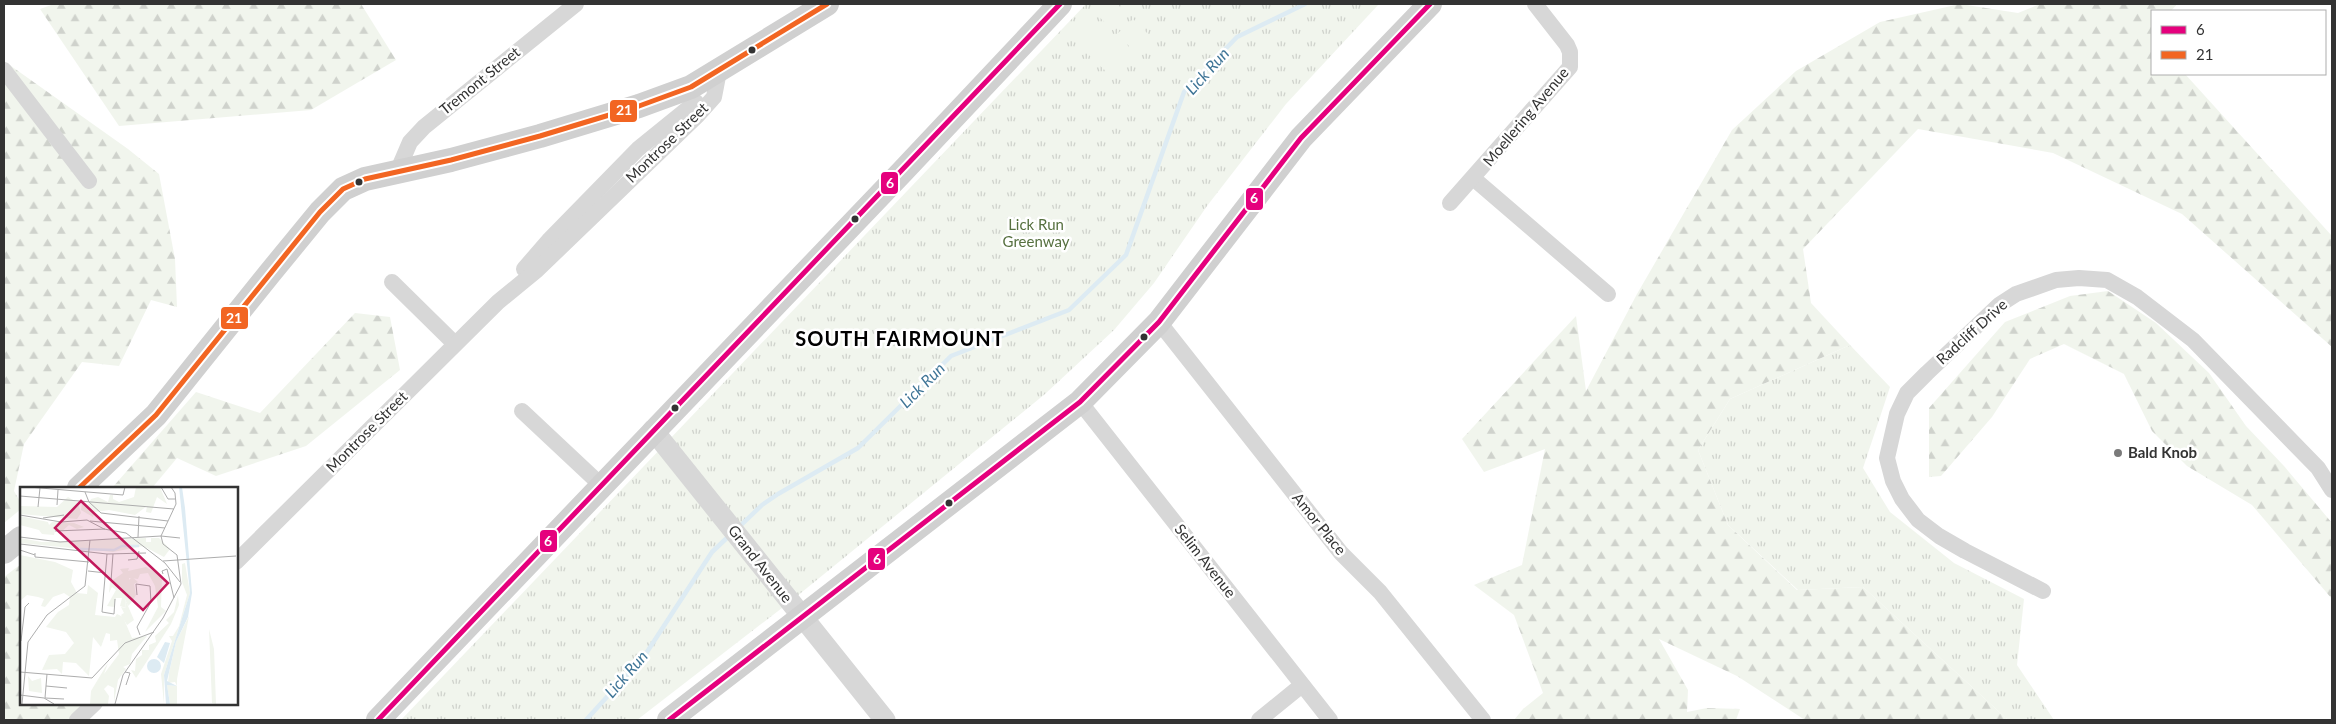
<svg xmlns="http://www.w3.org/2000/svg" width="2336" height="724" font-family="Lato,sans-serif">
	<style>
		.grass { fill: url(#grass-tufts) }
		.forest { fill: url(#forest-firs) }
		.pitch { fill: #f1f5ed }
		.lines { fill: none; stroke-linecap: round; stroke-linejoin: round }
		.stream { stroke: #ddebf3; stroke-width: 4.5 }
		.minor { stroke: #d7d7d7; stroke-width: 16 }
		.tertiary { stroke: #d7d7d7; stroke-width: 21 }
		.secondary { stroke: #d0d0d0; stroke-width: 24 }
		.bus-1-casing { stroke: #fff; stroke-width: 9 }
		.bus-2-casing { stroke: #fff; stroke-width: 9 }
		.bus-1 { stroke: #e5007d; stroke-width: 5 }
		.bus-2 { stroke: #f26522; stroke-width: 5 }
		.bus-dot { fill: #333; stroke: #fff; stroke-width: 2 }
		.poi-dot { fill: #7a7a7a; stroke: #fff; stroke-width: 2 }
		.labels { text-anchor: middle; stroke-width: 5; stroke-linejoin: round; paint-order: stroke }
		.street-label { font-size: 15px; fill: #333; stroke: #fff }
		.park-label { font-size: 15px; fill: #56703f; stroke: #fff }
		.poi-label { font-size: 15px; font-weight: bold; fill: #333; stroke: #fff; text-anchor: start }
		.water-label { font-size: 16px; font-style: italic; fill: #3f7597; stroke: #fff }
		.district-label { font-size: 20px; font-weight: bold; letter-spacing: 1px; fill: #000; stroke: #fff }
		.inset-river { fill: none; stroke: #ddebf3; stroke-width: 2.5 }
		.inset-road { fill: none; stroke: #adadad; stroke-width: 1 }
		.view { fill: #c2185b; fill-opacity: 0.15; stroke: #c2185b; stroke-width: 2.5 }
		.inset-edge { fill: none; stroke: #333; stroke-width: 2.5 }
		.line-badge { stroke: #fff; stroke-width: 2 }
		.badge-label { font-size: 14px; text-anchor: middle; font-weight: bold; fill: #fff }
	</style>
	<defs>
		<pattern id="grass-tufts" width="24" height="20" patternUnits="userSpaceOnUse" patternTransform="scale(1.25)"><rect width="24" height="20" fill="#f1f5ed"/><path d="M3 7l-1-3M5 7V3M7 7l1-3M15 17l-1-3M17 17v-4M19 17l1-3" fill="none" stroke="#cfd2cc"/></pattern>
		<pattern id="forest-firs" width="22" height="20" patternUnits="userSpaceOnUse" patternTransform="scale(1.25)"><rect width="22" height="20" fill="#f1f5ed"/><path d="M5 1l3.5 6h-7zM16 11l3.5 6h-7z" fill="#cfd2cc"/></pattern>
	</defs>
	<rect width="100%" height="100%" fill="#fff"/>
	<g class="grass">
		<polygon points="1086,4 1379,4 1286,104 1207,206 1154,283 1114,330 1045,394 791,601 637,720 401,720"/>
		<polygon points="1850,345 1890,387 1863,468 1890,512 1954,563 2024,599 2017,665 2054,720 2008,720 1863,587 1798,590 1728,525 1698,450 1730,399"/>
	</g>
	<g class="forest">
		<polygon points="54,4 361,4 396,60 311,110 119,126 40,9"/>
		<polygon points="1960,4 2018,13 2040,4 2177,4 2171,11 2152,11 2152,74 2185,74 2332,236 2332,347 2182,214 2053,153 1918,129 1803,249 1811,303 1850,345 1730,399 1698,450 1728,525 1797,590 1863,587 2008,720 1805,720 1737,676 1659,639 1688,690 1687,712 1707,708 1740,709 1736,720 1514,720 1523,709 1543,693 1514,615 1474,585 1522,565 1545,449 1484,472 1462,439 1576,316 1586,391 1637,294 1732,130 1796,71 1880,22"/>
		<polygon points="4,61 128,149 159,174 175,259 177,307 151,300 119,366 82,362 24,444 14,491 21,503 21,509 4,523"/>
		<polygon points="2108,291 2156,323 2209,373 2246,426 2284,466 2332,523 2332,599 2252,505 2187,466 2152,431 2124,374 2064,344 2030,359 1992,417 1941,476 1929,477 1929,408 2005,322 2070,296"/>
		<polygon points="355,313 390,317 400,370 306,446 216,476 177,458 152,488 112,488 196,392 260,413"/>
		<polygon points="21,564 21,703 94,703 76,720 4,720 4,577"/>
	</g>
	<g class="pitch">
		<polygon points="1102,4 1117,4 1129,15 1114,31 1094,12"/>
		<polygon points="1092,16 1134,57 1113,78 1070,37"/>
		<polygon points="1133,19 1152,38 1137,54 1117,34"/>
	</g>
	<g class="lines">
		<g class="stream">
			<polyline points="738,528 762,505 778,494 858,448 951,356 1069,310 1126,255 1184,92 1237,37 1305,4"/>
			<polyline points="586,720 645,655 712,552 730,535"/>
		</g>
		<g class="minor">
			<polyline points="4,70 89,181"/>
			<polyline points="398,170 410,142 424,127 576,4"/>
			<polyline points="1473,178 1608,294"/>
			<polyline points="1450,203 1570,67 1570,52 1567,45 1535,4"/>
			<polyline points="524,269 550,239 638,149 696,102"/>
			<polyline points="392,282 455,344"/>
			<polyline points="1159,322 1341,553 1380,592 1483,720"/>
			<polyline points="1080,402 1330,720"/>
			<polyline points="522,411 602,486"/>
			<polyline points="236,562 498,302 537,270 698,115 714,97 719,71"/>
			<polyline points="2043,591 1965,551 1939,536 1918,520 1902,499 1893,481 1887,458 1897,414 1907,393 1927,373 1999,305 2016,294 2056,280 2079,278 2107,280 2137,297 2193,340 2318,468 2332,490"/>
			<polyline points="77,720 95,703"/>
			<polyline points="1259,720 1302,685"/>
		</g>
		<polyline class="tertiary" points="653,430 885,720"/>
		<g class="secondary">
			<polyline points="79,488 156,415 270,273 320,212 343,189 365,179 451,160 540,136 639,106 691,87 827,4"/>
			<polyline points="4,552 21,538"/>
			<polyline points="378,720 902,172 1060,4"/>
			<polyline points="669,720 1080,402 1159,322 1301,138 1430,4"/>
		</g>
		<defs>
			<g id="bus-1">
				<polyline points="378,720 1060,4"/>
				<polyline points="669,720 1080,402 1159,322 1301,138 1430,4"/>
			</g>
			<polyline id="bus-2" points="79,488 156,415 320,212 343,189 365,179 451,160 540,136 639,106 691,87 827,4"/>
		</defs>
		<use href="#bus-1" class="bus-1-casing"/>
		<use href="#bus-2" class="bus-2-casing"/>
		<use href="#bus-1" class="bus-1"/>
		<use href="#bus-2" class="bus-2"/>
	</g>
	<g class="bus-dot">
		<circle cx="752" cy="50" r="4.5"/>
		<circle cx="359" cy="182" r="4.5"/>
		<circle cx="855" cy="219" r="4.5"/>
		<circle cx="1144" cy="337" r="4.5"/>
		<circle cx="675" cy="408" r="4.5"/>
		<circle cx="949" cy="503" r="4.5"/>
	</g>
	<circle class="poi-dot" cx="2118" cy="453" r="5"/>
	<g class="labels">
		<g class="street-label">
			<text transform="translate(480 81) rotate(-39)" y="5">Tremont Street</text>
			<text transform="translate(1526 117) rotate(-50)" y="5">Moellering Avenue</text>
			<text transform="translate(667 143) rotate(-44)" y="5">Montrose Street</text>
			<text transform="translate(1972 332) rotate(-42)" y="5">Radcliff Drive</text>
			<text transform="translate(367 432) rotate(-45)" y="5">Montrose Street</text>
			<text transform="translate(1319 524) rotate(51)" y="5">Amor Place</text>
			<text transform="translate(1205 561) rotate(52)" y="5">Selim Avenue</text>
			<text transform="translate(760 564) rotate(52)" y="5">Grand Avenue</text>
		</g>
		<g class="park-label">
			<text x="1036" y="230">Lick Run<tspan x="1036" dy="17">Greenway</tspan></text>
		</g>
		<g class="poi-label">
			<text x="2128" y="458">Bald Knob</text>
		</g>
		<g class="water-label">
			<text transform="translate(1207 71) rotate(-48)" y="6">Lick Run</text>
			<text transform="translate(922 385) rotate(-45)" y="6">Lick Run</text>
			<text transform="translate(626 674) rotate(-49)" y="6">Lick Run</text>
		</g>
		<g class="district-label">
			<text x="900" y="346">SOUTH FAIRMOUNT</text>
		</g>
	</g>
	<g transform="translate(20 487)">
		<rect width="218" height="218" fill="#fff"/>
		<path d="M 0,51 L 22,55 L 126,51 L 126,55 L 131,55 L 131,51 L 139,51 L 150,62 L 144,70 L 123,59 L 93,65 L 0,56 ZM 112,90 L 118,95 L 114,97 L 116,108 L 111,116 L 107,95 ZM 105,112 L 114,133 L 107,138 L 101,128 L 104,126 L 101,120 L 106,121 Z" fill="#f1f5ed"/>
		<path d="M 116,0 L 140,0 L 147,17 L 137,10 L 131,26 L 126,25 L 127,19 L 115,28 L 89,23 L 75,25 L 73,30 L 61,23 L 62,16 L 68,18 L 71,12 L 78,10 L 88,15 L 90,8 L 93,8 L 93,12 L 99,15 L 114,10 ZM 48,10 L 58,16 L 61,26 L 57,32 L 0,27 L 0,19 L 37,20 ZM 0,29 L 28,35 L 29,38 L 32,35 L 54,36 L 64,40 L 57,42 L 49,38 L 42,44 L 35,44 L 34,48 L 22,47 L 19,43 L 0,38 ZM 0,68 L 35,75 L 53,83 L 51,95 L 57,106 L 67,107 L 68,98 L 78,106 L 75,128 L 95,130 L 97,127 L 103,130 L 112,151 L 127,149 L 112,167 L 110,177 L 103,180 L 106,182 L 98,193 L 94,215 L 94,201 L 88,198 L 84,202 L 89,209 L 88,217 L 70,217 L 71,204 L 86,179 L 88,176 L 84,187 L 99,167 L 97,153 L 90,154 L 90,147 L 86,146 L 81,160 L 73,150 L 69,189 L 56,176 L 43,175 L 42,187 L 37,182 L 22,183 L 29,168 L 45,167 L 54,156 L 46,145 L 26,140 L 38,125 L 49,118 L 50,110 L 44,106 L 33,110 L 25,120 L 21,119 L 24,112 L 18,110 L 7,108 L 0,114 ZM 165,76 L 170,106 L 144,188 L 144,217 L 141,187 L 152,154 L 149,149 L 153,149 L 159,139 L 167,108 L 162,95 L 162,77 ZM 126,80 L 142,89 L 141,120 L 146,124 L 125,145 L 138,120 L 135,99 L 128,86 L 120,87 L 118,92 L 109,91 L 111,116 L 108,119 L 105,112 L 106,121 L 100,119 L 102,111 L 96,111 L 94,120 L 87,119 L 96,103 L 92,100 L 89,106 L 90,95 L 103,86 L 100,82 L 109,81 L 108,84 ZM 158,108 L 159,118 L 151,137 L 116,191 L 111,183 L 115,184 L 116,172 L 122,168 L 122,163 L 129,163 L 129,158 L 136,155 L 135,149 L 149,136 L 146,133 L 154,125 ZM 169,129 L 157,192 L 157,217 L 150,217 L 147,198 L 157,199 L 155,195 L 148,196 L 149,186 L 156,155 ZM 189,142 L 194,162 L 196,217 L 192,216 ZM 8,189 L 12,194 L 21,191 L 22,206 L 9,204 Z" fill="#f1f5ed"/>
		<path d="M 159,0 L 162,0 L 165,21 L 172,106 L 168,130 L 156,155 L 147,194 L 157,199 L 147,198 L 150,217 L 146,217 L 144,188 L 170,106 ZM 145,155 L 150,156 L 144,176 L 137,170 ZM127 179a7 7 0 1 1 14 0a7 7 0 1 1-14 0Z" fill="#ddebf3"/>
		<path class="inset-river" d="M 60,62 L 94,63 L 102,59 L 119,59"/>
		<path class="inset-road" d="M 9,0 L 103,8 L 105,0M 141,0 L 148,12 L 156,12M 65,5 L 69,15 L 81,26 L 148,34M 0,9 L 154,22M 37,18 L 38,3M 18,20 L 20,1M 0,28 L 41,35 L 67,33 L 84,42 L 106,46 L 145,76 L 160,95M 23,31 L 44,28M 70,34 L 145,41M 35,44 L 85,42M 141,49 L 160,51M 141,49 L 156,17 L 155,6 L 151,0M 0,50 L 40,55 L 141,49M 118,50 L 119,29M 0,57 L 87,67 L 126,66M 0,63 L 15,68M 15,66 L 15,70 L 69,75M 87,67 L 82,125 L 94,127 L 95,112M 108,73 L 117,72 L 119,64M 143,74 L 216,69M 68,84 L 86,86M 143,87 L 142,84 L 147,82 L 154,111M 91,94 L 93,67M 117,108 L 116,97 L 130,99 L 131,115 L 117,140 L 120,148M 1,154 L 5,120 L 9,116M 0,185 L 72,191 L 105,156 L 134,145M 105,185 L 110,186 L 106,198M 27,187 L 25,211 L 44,212M 26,199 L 47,201M 0,208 L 24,211 L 34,217M 2,217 L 8,155 L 27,128 L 65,99 L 70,53M 95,217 L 103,188 L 143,131 L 161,97 L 157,68 L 143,57 L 141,49"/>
		<path class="view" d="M 61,14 L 148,96 L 123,123 L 35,41 Z"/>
		<rect width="218" height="218" class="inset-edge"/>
	</g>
	<g class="line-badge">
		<rect x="609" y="99" width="29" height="24" rx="5" fill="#f26522"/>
		<rect x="880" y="171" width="19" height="24" rx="5" fill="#e5007d"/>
		<rect x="1245" y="187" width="19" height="24" rx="5" fill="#e5007d"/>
		<rect x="220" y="306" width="29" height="24" rx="5" fill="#f26522"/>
		<rect x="539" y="529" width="19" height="24" rx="5" fill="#e5007d"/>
		<rect x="867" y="547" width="19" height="24" rx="5" fill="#e5007d"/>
	</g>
	<g class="badge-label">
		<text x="624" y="115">21</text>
		<text x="890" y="188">6</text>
		<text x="1254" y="203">6</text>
		<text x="234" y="323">21</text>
		<text x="548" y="546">6</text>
		<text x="877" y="564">6</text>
	</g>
	<rect width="2336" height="724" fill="none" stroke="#333333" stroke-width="10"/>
	<rect x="2151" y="10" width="175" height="65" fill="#ffffff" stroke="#adadad"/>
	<rect x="2161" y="26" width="25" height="8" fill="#e5007d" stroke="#adadad"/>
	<text x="2196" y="35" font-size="15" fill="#333333">6</text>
	<rect x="2161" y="51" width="25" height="8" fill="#f26522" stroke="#adadad"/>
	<text x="2196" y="60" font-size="15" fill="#333333">21</text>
</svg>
